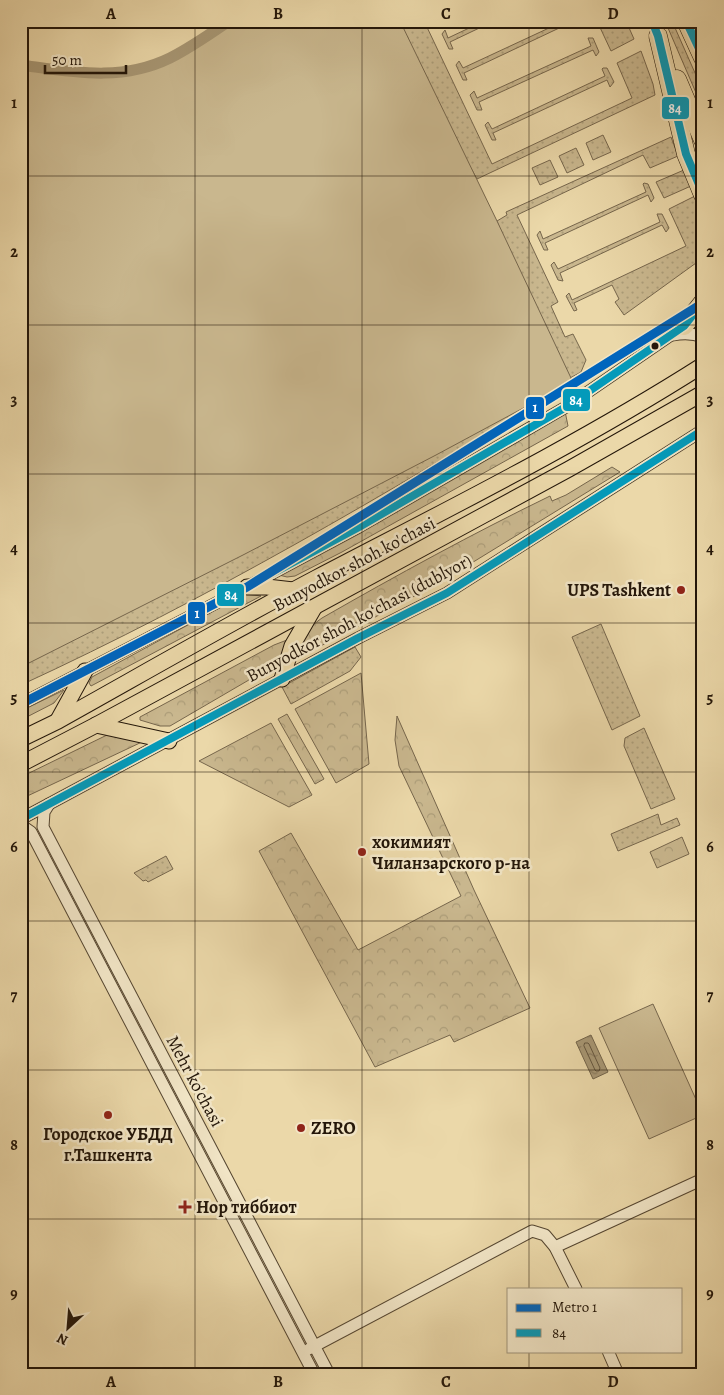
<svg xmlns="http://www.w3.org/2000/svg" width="724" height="1395" font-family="Alegreya,serif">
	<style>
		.grass { fill: url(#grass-dots); stroke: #76664c }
		.forest { fill: url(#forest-crowns); stroke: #76664c }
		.park { fill: #c9b78e; stroke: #76664c }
		.water { fill: url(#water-ripples); stroke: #726349 }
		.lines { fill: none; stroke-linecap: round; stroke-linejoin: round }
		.shore { stroke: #65563e; stroke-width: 1 }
		.canal { stroke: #a79673; stroke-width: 11 }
		.minor-casing { stroke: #554631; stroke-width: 13 }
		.major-casing { stroke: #231609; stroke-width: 17 }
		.highway-casing { stroke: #231609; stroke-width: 19 }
		.minor { stroke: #f2e6c7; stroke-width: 11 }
		.major { stroke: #ebd8a9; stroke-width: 15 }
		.highway { stroke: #ebd8a9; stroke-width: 18 }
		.bus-1-casing { stroke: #f2e6c7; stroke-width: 11 }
		.bus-1 { stroke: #049aba; stroke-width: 8 }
		.metro-1-casing { stroke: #f2e6c7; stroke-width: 12 }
		.metro-1 { stroke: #0065bd; stroke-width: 9 }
		.grid { fill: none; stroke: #231609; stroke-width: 1; stroke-opacity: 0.55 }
		.bus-dot { fill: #231609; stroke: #f2e6c7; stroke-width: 2 }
		.poi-dot { fill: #8f2418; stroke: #f2e6c7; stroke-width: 2 }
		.labels { text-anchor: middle; stroke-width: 5; stroke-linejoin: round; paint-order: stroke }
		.street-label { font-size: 18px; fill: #231609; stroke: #f2e6c7 }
		.poi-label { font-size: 18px; font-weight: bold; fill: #231609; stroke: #f2e6c7; text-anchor: start }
		.line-badge { stroke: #f2e6c7; stroke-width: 2 }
		.badge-label { font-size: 14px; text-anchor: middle; font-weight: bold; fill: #fff }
		.neatline { fill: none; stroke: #231609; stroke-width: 2 }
		.grid-label { font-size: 16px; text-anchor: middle; font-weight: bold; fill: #231609 }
	</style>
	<defs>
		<pattern id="grass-dots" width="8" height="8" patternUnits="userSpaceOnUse" patternTransform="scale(1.25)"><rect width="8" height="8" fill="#c9b78e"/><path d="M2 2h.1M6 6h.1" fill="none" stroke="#ac9d79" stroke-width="1.8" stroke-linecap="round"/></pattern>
		<pattern id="forest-crowns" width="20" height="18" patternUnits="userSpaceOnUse" patternTransform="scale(1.25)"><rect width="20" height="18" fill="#c9b78e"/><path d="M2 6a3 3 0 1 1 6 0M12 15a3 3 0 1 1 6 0" fill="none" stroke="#ac9d79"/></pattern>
		<pattern id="water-ripples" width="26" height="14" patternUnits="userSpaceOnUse" patternTransform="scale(1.25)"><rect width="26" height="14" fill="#a79673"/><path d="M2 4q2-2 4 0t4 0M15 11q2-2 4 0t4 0" fill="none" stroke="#88795d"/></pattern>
	</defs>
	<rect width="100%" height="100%" fill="#ebd8a9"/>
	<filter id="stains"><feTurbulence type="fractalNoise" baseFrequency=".004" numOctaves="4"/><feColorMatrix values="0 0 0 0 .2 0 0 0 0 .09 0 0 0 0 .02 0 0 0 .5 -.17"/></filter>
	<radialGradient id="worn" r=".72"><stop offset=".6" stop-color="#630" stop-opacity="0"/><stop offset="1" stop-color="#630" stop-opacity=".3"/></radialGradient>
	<g class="grass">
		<polygon points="409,21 428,21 425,23 492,164 632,98 617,63 641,51 653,84 655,95 477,179 392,29"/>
		<polygon points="484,21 494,21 450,42 453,49 449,49 442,34 445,30 448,38"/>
		<polygon points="564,21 574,21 464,73 467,80 463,80 456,65 459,61 463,68"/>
		<polygon points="597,21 626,21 634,39 611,51"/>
		<polygon points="665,21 672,21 703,91 703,109"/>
		<polygon points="588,38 593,38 599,52 596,56 593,50 479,102 482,110 477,110 470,95 474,91 477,98 591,46"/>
		<polygon points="603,68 607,68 614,82 610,87 607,80 493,133 496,140 492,140 485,125 488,122 492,129 605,76 602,69"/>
		<polygon points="603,135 611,152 593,160 586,143"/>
		<polygon points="671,137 678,156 650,168 643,155 517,215 558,302 551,306 565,337 573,334 586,360 581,372 559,384 497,221 507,215 506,212"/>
		<polygon points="576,148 584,165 567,173 559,156"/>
		<polygon points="550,160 558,177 540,185 532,168"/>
		<polygon points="684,170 691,186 664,198 656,182"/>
		<polygon points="644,183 648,184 654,198 651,202 648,195 545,243 548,250 544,250 537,235 540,231 543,239 646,192 643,184"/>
		<polygon points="695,196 703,221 703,256 696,263 624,315 615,302 619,299 612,285 574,303 577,310 574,311 566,296 569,293 572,300 686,246 669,209"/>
		<polygon points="657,214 662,214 669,228 666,232 662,225 560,273 563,281 558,280 551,265 554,262 558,269 660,222"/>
		<path d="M 560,388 C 385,495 208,599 21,685 L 21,637 Z"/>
		<polygon points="601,624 640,716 612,730 572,637"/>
		<polygon points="355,647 361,657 350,671 291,704 282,687"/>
		<polygon points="644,728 675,799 651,809 624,746 625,738"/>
		<polygon points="658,814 661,825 677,818 680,825 618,851 611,834"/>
		<polygon points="166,856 173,869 148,882 146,880 143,881 134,873"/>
	</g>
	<g class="forest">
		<polygon points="565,411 568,426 342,552 295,576 287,577 279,575"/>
		<path d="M 612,467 L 620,472 L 439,583 L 300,657 L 297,657 C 304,637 305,630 322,618 C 397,575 472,534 550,496 L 552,501 L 566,495 Z"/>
		<polygon points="245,594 261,596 91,686 89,683 92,677"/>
		<polygon points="287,640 278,663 170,726 160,726 140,720 140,717 274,645"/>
		<polygon points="361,673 369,764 336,783 295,709"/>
		<polygon points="64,690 54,703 21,720 21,711"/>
		<polygon points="287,714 324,779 315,784 278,719"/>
		<polygon points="397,716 474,890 530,1008 454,1042 450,1035 375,1067 259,851 291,833 358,950 461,896 399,766 395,740"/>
		<polygon points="271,723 312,795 289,807 199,761"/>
		<polygon points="107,735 144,741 21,799 21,777"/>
		<polygon points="682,837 689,854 657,868 650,852"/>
	</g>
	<g class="park">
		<path d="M 229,21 L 400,21 L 497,221 L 571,378 L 568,384 L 436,455 L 243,555 L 21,667 L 21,65 C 73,72 121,82 170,58 C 190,48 210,34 229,21 Z"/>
		<polygon points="653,1004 703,1115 649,1139 599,1028"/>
	</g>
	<polygon class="water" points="591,1035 608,1072 593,1079 576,1042"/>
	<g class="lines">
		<polygon class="shore" points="585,1043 588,1043 589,1044 600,1068 599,1071 596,1071 595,1070 584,1046"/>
		<path class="canal" d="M 21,65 C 73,72 121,82 170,58 C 190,48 210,34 229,21"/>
		<defs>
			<g id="minor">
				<path d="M 673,335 C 683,333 693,333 703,337"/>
				<polyline points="21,704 247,587 359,527 566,407 690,322"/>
				<polyline points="49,804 44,812 43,827 329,1374"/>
				<polyline points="21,819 358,638 447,593 703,430"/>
				<polyline points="21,825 31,832 314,1374"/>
				<polyline points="555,1247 703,1179"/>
				<polyline points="309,1349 532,1231 545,1235 555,1247 576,1289"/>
				<polyline points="608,1351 618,1374"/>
			</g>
			<g id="major">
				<polyline points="247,587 267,587 293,590"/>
				<polyline points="282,679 292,646 314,608"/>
				<polyline points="58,720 85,671"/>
				<polyline points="96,725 169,741"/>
				<path d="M 21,739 L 58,721 C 144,673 229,624 316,578 C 446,510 579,444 703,365"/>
				<polyline points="21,764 96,725 569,469 703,393"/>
			</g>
			<g id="highway">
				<polyline points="686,21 703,58"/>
				<polyline points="658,36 686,154 703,195"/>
				<polyline points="677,79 703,140"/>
				<polyline points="684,326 703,302"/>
			</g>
		</defs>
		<use href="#minor" class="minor-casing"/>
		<use href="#major" class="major-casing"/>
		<use href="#highway" class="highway-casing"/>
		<use href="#minor" class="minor"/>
		<use href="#major" class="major"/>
		<use href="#highway" class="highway"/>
		<defs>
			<g id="bus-1">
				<polyline points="652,21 658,36 686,154 703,194"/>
				<polyline points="686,21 703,57"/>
				<polyline points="21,704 247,587 359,527 566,407 684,326 703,302"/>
				<polyline points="21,819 358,638 447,593 703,430"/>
			</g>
		</defs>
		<use href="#bus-1" class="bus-1-casing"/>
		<use href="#bus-1" class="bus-1"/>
		<defs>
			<polyline id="metro-1" points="21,704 247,587 703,303"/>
		</defs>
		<use href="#metro-1" class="metro-1-casing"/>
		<use href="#metro-1" class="metro-1"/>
	</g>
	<path class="grid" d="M 195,21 L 195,1374M 362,21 L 362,1374M 529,21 L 529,1289M 21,176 L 703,176M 21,325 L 703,325M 21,474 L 703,474M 21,623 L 703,623M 21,772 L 703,772M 21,921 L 703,921M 21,1070 L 703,1070M 21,1219 L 703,1219M 529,1351 L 529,1374"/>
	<circle class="bus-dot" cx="655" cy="346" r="4.5"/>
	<g class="poi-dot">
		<circle cx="681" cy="590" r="5"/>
		<circle cx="362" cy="852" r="5"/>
		<circle cx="108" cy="1115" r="5"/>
		<circle cx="301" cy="1128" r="5"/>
		<path d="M182.5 1199.5h5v5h5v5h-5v5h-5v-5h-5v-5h5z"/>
	</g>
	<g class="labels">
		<g class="street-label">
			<text transform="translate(354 564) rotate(-28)" y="6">Bunyodkor shoh ko'chasi</text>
			<text transform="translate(359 618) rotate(-28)" y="6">Bunyodkor shoh koʻchasi (dublyor)</text>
			<text transform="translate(195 1081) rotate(62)" y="6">Mehr ko'chasi</text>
		</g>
		<g class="poi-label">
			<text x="671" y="596" text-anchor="end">UPS Tashkent</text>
			<text x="372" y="848">хокимият<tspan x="372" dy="21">Чиланзарского р-на</tspan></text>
			<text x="311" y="1134">ZERO</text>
			<text x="108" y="1140" text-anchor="middle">Городское УБДД<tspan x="108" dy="21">г.Ташкента</tspan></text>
			<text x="196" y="1213">Нор тиббиот</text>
		</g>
	</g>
	<g class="line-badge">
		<rect x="661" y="96" width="29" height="24" rx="5" fill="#049aba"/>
		<rect x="562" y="388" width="29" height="24" rx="5" fill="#049aba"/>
		<rect x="525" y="396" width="20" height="24" rx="5" fill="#0065bd"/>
		<rect x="216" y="583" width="29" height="24" rx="5" fill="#049aba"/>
		<rect x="187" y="601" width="19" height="24" rx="5" fill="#0065bd"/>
	</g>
	<g class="badge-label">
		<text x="675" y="113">84</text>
		<text x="576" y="405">84</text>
		<text x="535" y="412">1</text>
		<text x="231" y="600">84</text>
		<text x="197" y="618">1</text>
	</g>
	<rect width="724" height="1395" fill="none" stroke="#ebd8a9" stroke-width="55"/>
	<rect x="507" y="1288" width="175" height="65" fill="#f2e6c7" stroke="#9f937b"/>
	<rect x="516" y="1304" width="25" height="8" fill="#0065bd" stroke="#9f937b"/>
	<text x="552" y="1312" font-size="15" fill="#231609">Metro 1</text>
	<rect x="516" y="1329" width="25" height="8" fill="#049aba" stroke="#9f937b"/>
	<text x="552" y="1338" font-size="15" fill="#231609">84</text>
	<g transform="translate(68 1328) rotate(206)" stroke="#f2e6c7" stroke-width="4" paint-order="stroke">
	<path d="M0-4L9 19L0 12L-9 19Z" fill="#231609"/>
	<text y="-8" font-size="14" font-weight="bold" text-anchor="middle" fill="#231609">N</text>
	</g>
	<path d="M45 65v8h81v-8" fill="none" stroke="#231609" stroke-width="2.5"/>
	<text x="52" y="65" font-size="15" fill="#231609" stroke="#f2e6c7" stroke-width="4" paint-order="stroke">50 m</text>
	<rect x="28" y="28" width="668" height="1340" class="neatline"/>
	<g class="grid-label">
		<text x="111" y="19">A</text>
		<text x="278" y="19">B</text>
		<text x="446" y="19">C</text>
		<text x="613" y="19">D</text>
		<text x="14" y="108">1</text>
		<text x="710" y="108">1</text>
		<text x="14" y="257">2</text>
		<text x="710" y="257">2</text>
		<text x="14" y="405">3</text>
		<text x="710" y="405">3</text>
		<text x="14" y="554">4</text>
		<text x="710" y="554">4</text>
		<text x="14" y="703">5</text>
		<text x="710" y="703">5</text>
		<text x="14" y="852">6</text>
		<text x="710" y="852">6</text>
		<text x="14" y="1001">7</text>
		<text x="710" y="1001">7</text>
		<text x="14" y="1150">8</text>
		<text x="710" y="1150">8</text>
		<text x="14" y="1299">9</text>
		<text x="710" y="1299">9</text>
		<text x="111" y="1387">A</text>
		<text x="278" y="1387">B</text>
		<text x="446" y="1387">C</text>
		<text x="613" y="1387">D</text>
	</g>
	<rect width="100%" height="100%" filter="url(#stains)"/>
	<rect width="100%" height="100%" fill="url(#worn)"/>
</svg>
